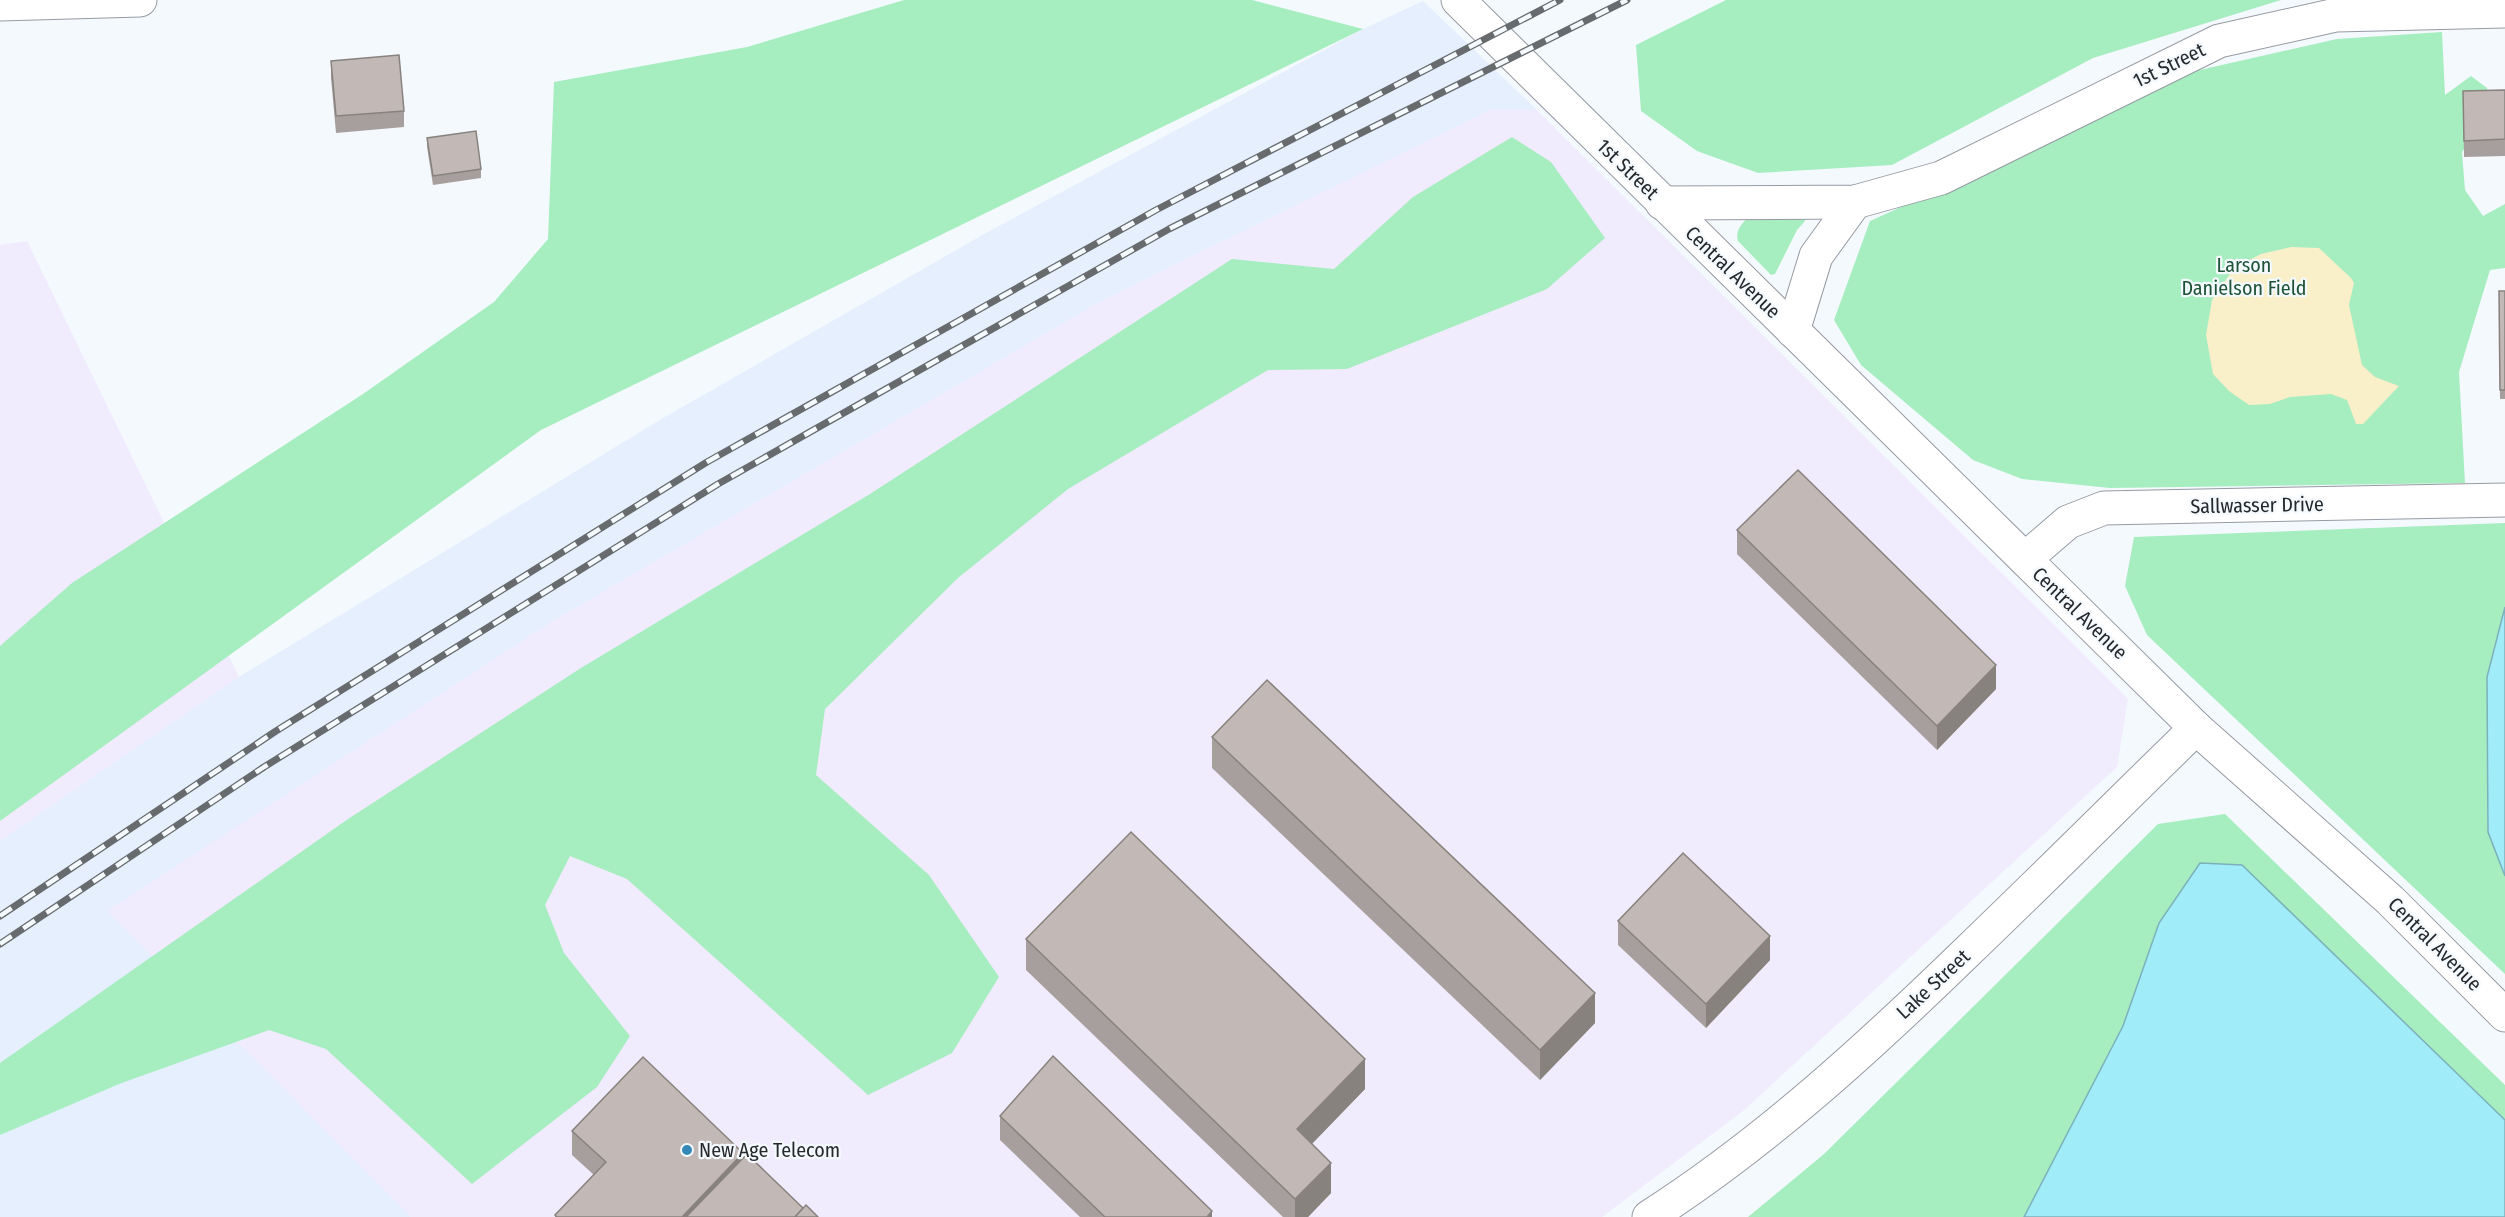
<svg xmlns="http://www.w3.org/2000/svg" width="2505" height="1217" font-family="'Fira Sans Condensed',sans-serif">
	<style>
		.commercial { fill: #f0ebfd }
		.built { fill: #e5effd }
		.green { fill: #a6edc0 }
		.sand { fill: #f9efc9 }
		.water { fill: #a1ecf9; stroke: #7cb1bb; stroke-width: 1.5 }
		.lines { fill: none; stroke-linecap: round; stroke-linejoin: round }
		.minor-casing { stroke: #969ba2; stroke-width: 35 }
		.tertiary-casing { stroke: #969ba2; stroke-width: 35 }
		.minor { stroke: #fff; stroke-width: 33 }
		.tertiary { stroke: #fff; stroke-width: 33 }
		.rail-casing { stroke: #686b6e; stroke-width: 7 }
		.rail { stroke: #f4f9fe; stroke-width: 4.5; stroke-dasharray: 14; stroke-linecap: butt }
		.wall { fill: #a79f9d }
		.shaded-wall { fill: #88827f }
		.building { fill: #c2b9b6; stroke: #88827f; stroke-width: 1.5 }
		.poi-dot { fill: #3388b7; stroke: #f4f9fe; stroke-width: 2 }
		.labels { text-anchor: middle; stroke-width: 4.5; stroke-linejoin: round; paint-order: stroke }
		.street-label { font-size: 20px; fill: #26282a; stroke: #f4f9fe }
		.park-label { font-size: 20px; fill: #1f5336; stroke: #f4f9fe }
		.poi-label { font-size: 20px; fill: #26282a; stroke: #f4f9fe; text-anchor: start }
	</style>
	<rect width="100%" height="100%" fill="#f4f9fe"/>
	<g class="commercial">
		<polygon points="1490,110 1537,110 2128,699 2117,767 1743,1111 1602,1217 411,1217 106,911 551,622 1101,301"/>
		<polygon points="27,241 239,677 0,841 0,245"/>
	</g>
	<polygon class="built" points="1423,1 1537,110 1490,110 1101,301 551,622 107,911 411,1217 0,1217 0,841 239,677 663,418 986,233 1363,29"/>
	<g class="green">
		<polygon points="904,0 1252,0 1363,29 541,430 0,821 0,646 72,583 363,394 494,302 548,239 554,82 747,47"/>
		<polygon points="1726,0 2281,0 2093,58 1892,165 1758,173 1697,151 1641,111 1636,45"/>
		<polygon points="2442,32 2445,95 2471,76 2487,88 2489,112 2462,152 2465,190 2483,216 2505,204 2505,268 2490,270 2459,372 2465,483 2110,488 2022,479 1973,460 1861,365 1834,320 1870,221 2017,155 2182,74 2337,39"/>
		<polygon points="1512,137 1551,162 1605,238 1547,289 1347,369 1268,370 1068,489 958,578 825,709 816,775 929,875 999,977 952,1053 868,1095 627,879 570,856 545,905 564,953 630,1036 597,1087 472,1184 326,1049 269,1030 119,1084 0,1135 0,1063 348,819 581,668 870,494 1232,259 1334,269 1413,197"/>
		<path d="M 1748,217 L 1803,218 L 1805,221 L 1797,230 L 1775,274 L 1771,275 L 1738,241 C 1735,231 1741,225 1748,217 Z"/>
		<polygon points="2505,523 2505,607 2487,677 2488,832 2505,876 2505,974 2147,635 2125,586 2134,537"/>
		<polygon points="2225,814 2505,1085 2505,1120 2242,865 2159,923 2123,1026 2024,1217 1748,1217 1824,1154 2158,824"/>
	</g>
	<polygon class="sand" points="2291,247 2319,248 2351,278 2354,283 2349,305 2362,365 2375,377 2399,386 2363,424 2356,424 2347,400 2331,394 2290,397 2270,404 2249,405 2229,391 2213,374 2206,335 2212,300 2234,268 2261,254"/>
	<g class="water">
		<polygon points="2505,607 2505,876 2488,832 2487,677"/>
		<polygon points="2200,863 2242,865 2505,1120 2505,1217 2024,1217 2123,1026 2159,923"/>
	</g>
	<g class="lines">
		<defs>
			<g id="minor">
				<polyline points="1662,203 1855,202 1941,178 2219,41 2336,15 2505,11"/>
				<polyline points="1793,331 1816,256 1855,202"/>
				<polyline points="2025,559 2068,522 2104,508 2505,500"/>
				<path d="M 1649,1217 C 1767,1141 1868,1048 1969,950 C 2045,877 2120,802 2196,728"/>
			</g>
			<g id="tertiary">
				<polyline points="1458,0 2196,728 2390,900 2505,1015"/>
				<polyline points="0,4 140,0"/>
			</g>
		</defs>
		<use href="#minor" class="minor-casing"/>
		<use href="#tertiary" class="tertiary-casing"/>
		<use href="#minor" class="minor"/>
		<use href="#tertiary" class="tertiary"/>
		<defs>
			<g id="rail">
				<polyline points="0,916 276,731 707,462 1156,210 1560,0"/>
				<polyline points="0,944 264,767 718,484 1169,229 1627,0"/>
			</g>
		</defs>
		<use href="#rail" class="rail-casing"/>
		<use href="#rail" class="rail"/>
	</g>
	<g class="wall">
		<polygon points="331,61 404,111 404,127 336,133 331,78"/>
		<polygon points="2505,90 2505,156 2464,157 2463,91"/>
		<polygon points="427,138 481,169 481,178 433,185 427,147"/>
		<polygon points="2499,291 2505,291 2505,399 2500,399"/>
		<polygon points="1737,530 1996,689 1937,750 1737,554"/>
		<polygon points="1212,737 1595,1023 1540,1080 1212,768"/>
		<polygon points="1618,921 1770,960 1706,1028 1618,945"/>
		<polygon points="1026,939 1365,1089 1312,1144 1331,1193 1308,1217 1283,1217 1026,970"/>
		<polygon points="1000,1116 1212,1217 1080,1217 1000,1140"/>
		<polygon points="572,1131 743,1158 803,1208 818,1217 555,1217 555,1215 594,1175 572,1155"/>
	</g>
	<g class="shaded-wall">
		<polygon points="1996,665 1996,689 1937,750 1937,726"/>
		<polygon points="1770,936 1770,960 1706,1028 1706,1004"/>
		<polygon points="1595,993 1595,1023 1540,1080 1540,1050"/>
		<polygon points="1365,1059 1365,1089 1297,1159 1297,1129"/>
		<polygon points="743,1153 743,1177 705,1217 682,1217"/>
		<polygon points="1331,1163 1331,1193 1308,1217 1295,1217 1295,1199"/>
		<polygon points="1212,1211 1212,1217 1207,1217"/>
	</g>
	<g class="building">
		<polygon points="399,55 404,111 336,116 331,61"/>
		<polygon points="2505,90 2505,139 2464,141 2463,91"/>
		<polygon points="476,131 481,169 433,176 427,138"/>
		<polygon points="2499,291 2505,291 2505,390 2500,390"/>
		<polygon points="1798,470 1996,665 1937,726 1737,530"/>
		<polygon points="1267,680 1595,993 1540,1050 1212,737"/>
		<polygon points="1131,832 1365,1059 1297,1129 1331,1163 1295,1199 1026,939"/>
		<polygon points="1683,853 1770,936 1706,1004 1618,921"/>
		<polygon points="1053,1056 1212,1211 1207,1217 1105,1217 1000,1116"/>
		<polygon points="643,1057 743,1153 682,1217 557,1217 555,1215 606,1162 572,1131"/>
		<polygon points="747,1154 803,1208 795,1217 686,1217"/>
		<polygon points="806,1205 818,1217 795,1217"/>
	</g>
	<circle class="poi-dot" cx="687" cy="1150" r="6"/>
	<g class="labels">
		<g class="street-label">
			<text transform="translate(2169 65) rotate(-26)" y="7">1st Street</text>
			<text transform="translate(1628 169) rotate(44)" y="7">1st Street</text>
			<text transform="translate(1733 272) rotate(44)" y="7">Central Avenue</text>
			<text transform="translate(2257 505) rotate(-1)" y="7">Sallwasser Drive</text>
			<text transform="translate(2080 613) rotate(44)" y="7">Central Avenue</text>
			<text transform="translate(2435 944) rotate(45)" y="7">Central Avenue</text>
			<text transform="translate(1933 984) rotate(-43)" y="7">Lake Street</text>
		</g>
		<g class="park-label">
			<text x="2244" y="272">Larson<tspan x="2244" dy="23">Danielson Field</tspan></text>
		</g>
		<g class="poi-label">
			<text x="699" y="1157">New Age Telecom</text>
		</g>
	</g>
</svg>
